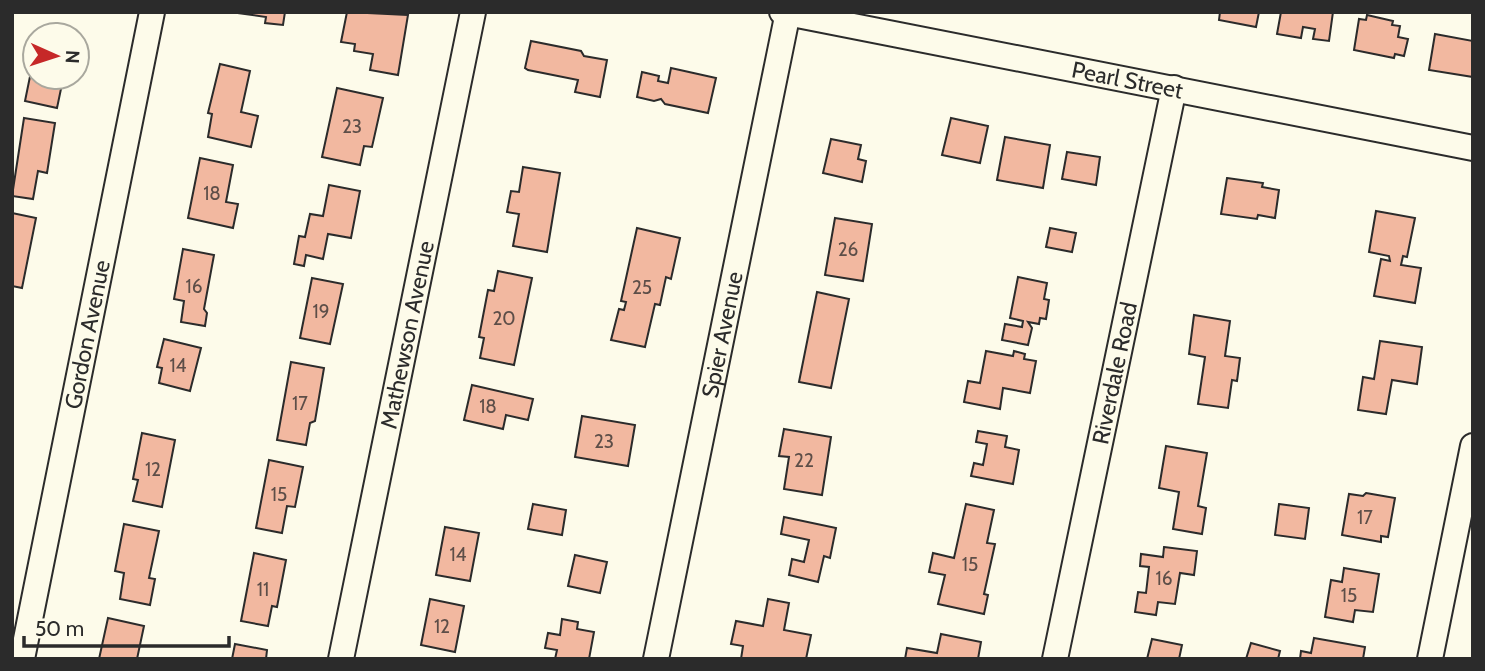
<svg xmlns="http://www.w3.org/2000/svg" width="1485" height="671" font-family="Cabin,sans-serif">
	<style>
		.building { fill: #f2b8a0; stroke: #2b2b2b; stroke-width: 2 }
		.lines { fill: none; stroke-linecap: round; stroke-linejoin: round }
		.street-casing { stroke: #2b2b2b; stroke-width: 28 }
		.street { stroke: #fdfbea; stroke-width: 24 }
		.labels { text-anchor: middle; stroke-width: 5; stroke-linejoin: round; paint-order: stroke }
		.number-label { font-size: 19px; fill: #5d4e48 }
		.street-label { font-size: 23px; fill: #2b2b2b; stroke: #fdfbea }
	</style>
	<rect width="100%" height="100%" fill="#fdfbea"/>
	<g class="building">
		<polygon points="230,12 285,12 283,25 265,23 266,17"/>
		<polygon points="347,12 408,15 398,75 370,70 373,54 354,51 355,44 341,42"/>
		<polygon points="1220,12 1259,12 1256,27 1219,20"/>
		<polygon points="1281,12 1333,12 1329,41 1313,39 1315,29 1303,27 1301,38 1277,34"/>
		<polygon points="1367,15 1393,21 1392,25 1400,26 1398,37 1408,39 1404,56 1395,54 1394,58 1354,50 1359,19 1366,20"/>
		<polygon points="1435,34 1473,41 1473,77 1429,70"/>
		<polygon points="531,41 581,51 584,56 607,60 600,97 575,92 578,80 528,70 525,68"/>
		<polygon points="35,52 35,77 69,77 67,85 62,84 57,108 25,101"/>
		<polygon points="220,64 250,71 241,112 258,116 251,147 208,137 212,114 208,113"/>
		<polygon points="671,68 716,78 708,113 665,104 661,99 654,101 637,97 642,72 659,76 658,81 668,83"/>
		<polygon points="337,88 383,98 372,147 364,146 360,165 322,157"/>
		<polygon points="24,118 55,123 47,173 38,171 33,199 12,196"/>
		<polygon points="951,118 988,126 980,163 942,155"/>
		<polygon points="1005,137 1050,145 1043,188 997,180"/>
		<polygon points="831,139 861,145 858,159 866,161 862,182 823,173"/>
		<polygon points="1067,152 1100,157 1096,185 1062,179"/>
		<polygon points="200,158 233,165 226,202 238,204 233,228 188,218"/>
		<polygon points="523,167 560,173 547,252 513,246 519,214 507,212 511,191 519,192"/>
		<polygon points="1227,178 1263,183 1262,187 1279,190 1275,218 1258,215 1257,219 1221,214"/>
		<polygon points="329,185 360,191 351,238 328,234 323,259 306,255 304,266 294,264 299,236 305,237 310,214 323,216"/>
		<polygon points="1376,211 1415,218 1407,257 1403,256 1401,265 1421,268 1415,303 1374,296 1381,259 1390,261 1389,256 1369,252"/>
		<polygon points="12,213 36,218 22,288 12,286"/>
		<polygon points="835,218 872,224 863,281 825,275"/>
		<polygon points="637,228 680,238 671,279 666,277 660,305 655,304 645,347 611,340 619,309 624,310 626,302 621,301"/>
		<polygon points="1050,228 1076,233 1072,252 1046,247"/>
		<polygon points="183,249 214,255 204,309 207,313 205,326 181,322 184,301 174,299"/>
		<polygon points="498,271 532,278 514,365 480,358 484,338 479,337 488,290 494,291"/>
		<polygon points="1018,277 1047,283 1044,299 1049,300 1046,319 1040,318 1039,324 1028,322 1032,328 1028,345 1002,340 1005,324 1022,327 1023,321 1010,318"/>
		<polygon points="312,278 343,284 330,344 300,338"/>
		<polygon points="817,292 849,299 831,388 799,382"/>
		<polygon points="1194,315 1230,321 1225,356 1240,358 1237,381 1232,380 1228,408 1198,404 1205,357 1189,354"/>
		<polygon points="164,339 201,348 190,391 159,383 162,368 157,367"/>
		<polygon points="1380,341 1422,347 1417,384 1392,380 1386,414 1358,410 1363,377 1374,379"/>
		<polygon points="986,351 1013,356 1014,351 1025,354 1024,359 1036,361 1030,393 1003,388 1000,409 964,402 968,381 980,383"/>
		<polygon points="291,362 324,368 315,421 310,423 306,445 277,440"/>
		<polygon points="472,385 533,399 528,420 506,415 503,429 464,420"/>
		<polygon points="582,416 635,425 628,466 575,457"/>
		<polygon points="784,429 831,437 822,495 784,489 789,457 779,456"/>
		<polygon points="978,431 1007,436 1005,447 1019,450 1013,484 971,476 974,463 983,465 987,444 976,442"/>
		<polygon points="142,433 175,440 162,507 133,501 138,480 133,479"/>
		<polygon points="1166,446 1207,453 1198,506 1206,508 1202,534 1173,529 1179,492 1159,488"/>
		<polygon points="269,460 303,467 295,507 287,506 282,533 256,528"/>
		<polygon points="1366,493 1395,498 1388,537 1381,536 1381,542 1342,535 1349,494 1363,496"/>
		<polygon points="533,504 566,510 562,535 528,529"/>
		<polygon points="966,504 994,510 987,543 995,544 984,594 988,595 984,614 938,604 945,575 929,572 933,553 954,558"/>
		<polygon points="1279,504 1309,508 1305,539 1275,535"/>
		<polygon points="784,517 836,528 830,558 824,556 818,582 789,575 792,559 804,562 809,540 781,534"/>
		<polygon points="124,524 159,531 149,578 155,579 150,605 120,599 124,573 115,571"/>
		<polygon points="445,527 479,533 470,581 436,575"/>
		<polygon points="1164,547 1197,551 1194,575 1180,573 1175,604 1158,602 1156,615 1135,612 1138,592 1146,593 1149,567 1140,566 1141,554 1163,557"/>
		<polygon points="254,553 286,560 277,607 272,606 268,626 241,621"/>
		<polygon points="575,555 607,562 600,593 568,586"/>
		<polygon points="1344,568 1379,574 1373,612 1355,610 1353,622 1325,617 1331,580 1342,582"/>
		<polygon points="430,599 464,606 455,652 421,645"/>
		<polygon points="768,599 789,603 784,630 811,635 806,659 741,659 743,646 731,644 736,621 763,626"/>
		<polygon points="108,618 144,626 137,659 99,659"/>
		<polygon points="562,619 578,622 577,629 594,632 589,659 555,659 557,650 545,648 548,633 560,635"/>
		<polygon points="941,634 981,642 978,659 905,659 907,648 937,653"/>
		<polygon points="1314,638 1365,647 1363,659 1300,659 1301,651 1311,653"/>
		<polygon points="1152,639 1182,645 1179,659 1147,659"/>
		<polygon points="1251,643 1280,651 1278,659 1246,659"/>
		<polygon points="235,644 267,650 266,659 232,659"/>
	</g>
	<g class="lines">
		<defs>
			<g id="street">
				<path id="s1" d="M 782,12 L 1473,148"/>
				<path id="s2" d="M 22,659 L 152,12"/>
				<path id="s3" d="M 341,659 L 473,12"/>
				<path id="s4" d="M 656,659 L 788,12"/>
				<path id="s5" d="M 1055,659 L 1174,88"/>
				<polyline points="1430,659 1473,446"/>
			</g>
		</defs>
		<use href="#street" class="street-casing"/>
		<use href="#street" class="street"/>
	</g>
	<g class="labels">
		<g class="number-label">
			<text x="352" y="133">23</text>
			<text x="212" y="200">18</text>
			<text x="848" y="256">26</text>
			<text x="194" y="293">16</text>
			<text x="642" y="294">25</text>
			<text x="321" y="318">19</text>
			<text x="504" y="325">20</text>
			<text x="178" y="372">14</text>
			<text x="300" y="410">17</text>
			<text x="488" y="413">18</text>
			<text x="604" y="448">23</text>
			<text x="804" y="467">22</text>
			<text x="153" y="476">12</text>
			<text x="279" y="501">15</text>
			<text x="1365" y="524">17</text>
			<text x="458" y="561">14</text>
			<text x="970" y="571">15</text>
			<text x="1164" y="585">16</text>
			<text x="263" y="596">11</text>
			<text x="1349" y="602">15</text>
			<text x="442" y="633">12</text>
		</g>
		<g class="street-label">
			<text dy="8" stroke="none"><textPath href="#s1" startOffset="352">Pearl Street</textPath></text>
			<text dy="8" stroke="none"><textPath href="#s2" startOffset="331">Gordon Avenue</textPath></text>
			<text dy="8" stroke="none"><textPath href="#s3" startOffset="331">Mathewson Avenue</textPath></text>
			<text dy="8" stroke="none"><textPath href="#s4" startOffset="331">Spier Avenue</textPath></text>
			<text dy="8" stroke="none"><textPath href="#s5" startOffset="292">Riverdale Road</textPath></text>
		</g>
	</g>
	<rect width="1485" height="671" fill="none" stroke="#2b2b2b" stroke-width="28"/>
	<g transform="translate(56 56) rotate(93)"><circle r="33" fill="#fdfbea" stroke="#a9a89e" stroke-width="2"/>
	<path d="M0-5L12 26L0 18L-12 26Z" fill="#c62828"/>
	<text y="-10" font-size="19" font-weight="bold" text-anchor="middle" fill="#2b2b2b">N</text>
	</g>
	<path d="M24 636v10h205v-10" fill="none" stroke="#2b2b2b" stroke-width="3.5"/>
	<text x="35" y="636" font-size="21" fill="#2b2b2b" stroke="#fdfbea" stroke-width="5" paint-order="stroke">50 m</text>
</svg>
